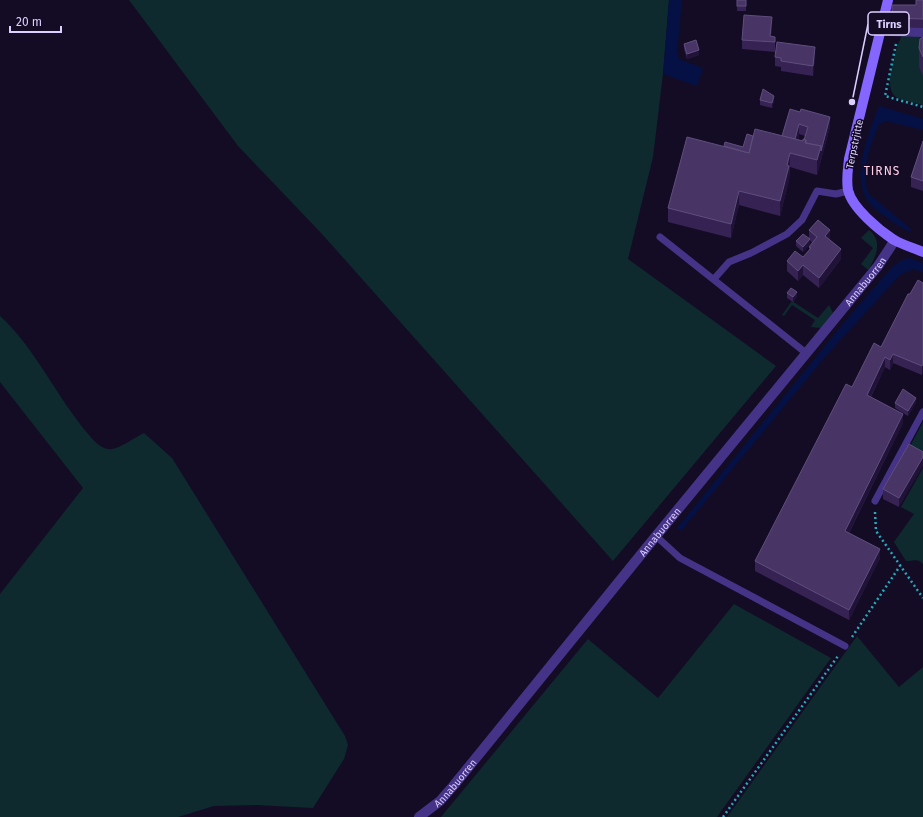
<svg xmlns="http://www.w3.org/2000/svg" width="923" height="817" font-family="'Fira Sans',sans-serif">
	<style>
		.green { fill: #0e2a2e }
		.water { fill: #051144 }
		.lines { fill: none; stroke-linecap: round; stroke-linejoin: round }
		.path { stroke: #23acbe; stroke-width: 2.5; stroke-dasharray: 2 3; stroke-linecap: butt }
		.lane { stroke: #453387; stroke-width: 7 }
		.street { stroke: #453387; stroke-width: 10 }
		.secondary { stroke: #8566ff; stroke-width: 10 }
		.wall { fill: #362353; fill-rule: evenodd }
		.shaded-wall { fill: #211238 }
		.building { fill: #483565; stroke: #5f4e7e }
		.labels { text-anchor: middle; stroke-width: 3; stroke-linejoin: round; paint-order: stroke }
		.street-label { font-size: 10px; fill: #ddcfff; stroke: #140c24 }
		.quarter-label { font-size: 12px; letter-spacing: 1px; fill: #ffd1e6; stroke: #140c24 }
		.leader { fill: none; stroke: #ddcfff; stroke-width: 1.5 }
		.callout-dot { fill: #ddcfff; stroke: #140c24; stroke-width: 1.5 }
		.callout { fill: #140c24; stroke: #ddcfff; stroke-width: 1.5 }
		.callout-label { font-size: 11px; text-anchor: middle; font-weight: bold; fill: #ddcfff }
	</style>
	<rect width="100%" height="100%" fill="#140c24"/>
	<g class="green">
		<polygon points="129,0 669,0 663,74 653,157 628,259 776,366 613,561 322,234 238,146"/>
		<path d="M 923,34 L 923,105 C 915,103 903,101 896,97 C 882,88 896,48 902,35 Z"/>
		<path d="M 869,230 C 883,241 876,256 869,269 L 867,269 L 861,264 L 873,248 L 861,238 Z"/>
		<polygon points="792,301 818,318 829,305 833,313 821,328 811,327 815,320 792,305 784,316 782,315"/>
		<path d="M 0,316 C 36,349 57,398 89,435 C 94,441 103,451 112,449 C 120,448 136,437 144,433 L 172,458 L 345,736 L 348,745 L 344,759 L 313,808 L 256,805 L 214,806 L 178,817 L 0,817 L 0,594 L 83,488 L 0,382 Z"/>
		<polygon points="923,422 923,461 907,452"/>
		<path d="M 923,468 L 923,564 C 918,558 914,561 906,561 L 894,542 L 914,514 L 901,507 Z"/>
		<polygon points="734,604 831,658 717,817 441,817 588,639 658,698"/>
		<polygon points="857,636 899,687 923,667 923,817 727,817"/>
	</g>
	<g class="water">
		<polygon points="669,0 682,0 677,52 679,59 703,68 697,86 663,74"/>
		<path d="M 880,106 L 923,119 L 923,130 L 886,121 L 879,124 C 871,143 859,174 869,194 L 911,229 L 910,232 C 901,228 894,223 886,217 C 879,212 870,206 866,198 C 852,173 869,133 878,108 Z"/>
		<polygon points="910,258 923,263 923,272 913,269 900,275 825,357 681,531 677,528 846,320 893,266 903,259"/>
	</g>
	<g class="lines">
		<g class="path">
			<polyline points="896,44 885,96 923,107"/>
			<polyline points="875,512 876,531 923,598"/>
			<polyline points="852,637 900,566"/>
			<polyline points="723,817 838,656"/>
		</g>
		<g class="lane">
			<polyline points="660,237 806,353"/>
			<polyline points="714,279 729,262 751,253 787,234 802,220 817,191 836,194 848,191"/>
			<polyline points="875,501 923,412"/>
			<polyline points="656,536 680,558 845,646"/>
		</g>
		<g class="street">
			<polyline points="881,29 892,31 923,32"/>
			<path id="s1" d="M 419,817 L 440,801 L 454,785 L 656,536 L 878,266 L 895,240"/>
		</g>
		<path class="secondary" d="M 888,0 L 849,159 C 848,169 846,179 848,190 C 852,208 879,230 894,240 C 903,245 914,248 923,252"/>
	</g>
	<g class="wall">
		<rect x="737" y="0" width="9" height="11"/>
		<polygon points="916,0 923,0 923,28 892,27 892,18 916,5"/>
		<polygon points="772,26 771,36 775,37 775,52 742,49 742,40"/>
		<polygon points="923,37 923,76 919,67 919,48"/>
		<polygon points="684,44 699,55 687,59 684,49"/>
		<polygon points="815,56 813,76 781,71 781,67 775,66 775,57"/>
		<polygon points="760,100 774,101 772,108 760,105"/>
		<path d="M 790,109 L 830,127 L 817,175 L 790,167 L 789,180 L 780,216 L 739,205 L 731,238 L 668,222 L 668,208 L 724,146 L 743,147 L 753,136 L 782,136 ZM 799,134 L 805,136 L 804,140 L 803,141 L 798,140 Z"/>
		<polygon points="923,141 923,191 911,187 911,177"/>
		<polygon points="809,230 830,240 841,259 819,288 803,275 798,281 787,271 787,261 803,257 809,251 809,247 812,243 810,240 810,244 803,252 796,246 796,241 809,239"/>
		<polygon points="923,283 922,375 893,363 890,370 885,367 871,397 903,423 849,533 880,558 849,620 755,571 755,561 852,387 881,347 910,294"/>
		<polygon points="787,293 797,296 793,302 787,298"/>
		<polygon points="916,402 908,416 895,408 895,403"/>
		<polygon points="909,444 899,507 883,499 883,489"/>
	</g>
	<g class="shaded-wall">
		<polygon points="772,17 772,26 770,42 770,36"/>
		<polygon points="815,47 815,56 813,76 813,66"/>
		<polygon points="699,50 699,55 687,59 687,54"/>
		<polygon points="774,96 774,101 772,108 772,103"/>
		<polygon points="830,117 830,127 817,175 817,160"/>
		<polygon points="799,124 799,134 795,151 795,141"/>
		<polygon points="790,153 789,180 780,216 780,201 787,165"/>
		<polygon points="739,191 739,205 731,238 731,224"/>
		<polygon points="830,230 830,240 825,246 825,236"/>
		<polygon points="810,239 810,244 803,252 803,247"/>
		<polygon points="841,249 841,259 819,288 819,278"/>
		<polygon points="803,265 803,275 798,281 798,271"/>
		<polygon points="797,292 797,296 793,302 793,297"/>
		<polygon points="893,354 893,363 890,370 890,360"/>
		<polygon points="885,357 885,367 867,404 867,395"/>
		<polygon points="923,364 923,373 922,375 922,366"/>
		<polygon points="916,398 916,402 908,416 908,411"/>
		<polygon points="903,414 903,423 845,540 845,531"/>
		<polygon points="923,457 923,466 899,507 899,498"/>
		<polygon points="880,549 880,558 849,620 849,610"/>
	</g>
	<g class="building">
		<rect x="737" y="0" width="9" height="6"/>
		<polygon points="916,0 923,0 923,19 892,18 892,5 916,5"/>
		<polygon points="744,15 772,17 770,36 775,37 775,42 742,40"/>
		<polygon points="923,37 923,57 919,48 920,39"/>
		<polygon points="696,40 699,50 687,54 684,44"/>
		<polygon points="777,42 815,47 813,66 781,61 781,58 775,57"/>
		<polygon points="763,89 774,96 772,103 760,100"/>
		<polygon points="790,109 800,112 801,109 830,117 821,151 821,146 806,143 806,140 804,140 808,127 799,124 795,139 782,136"/>
		<polygon points="755,129 803,141 803,139 806,140 805,143 821,146 817,160 790,153 787,165 789,166 780,201 739,191 731,224 668,208 687,137 749,153"/>
		<polygon points="747,134 753,136 749,153 724,146 725,142 743,147"/>
		<polygon points="923,141 923,181 911,177"/>
		<polygon points="818,220 830,230 825,236 841,249 819,278 803,265 798,271 787,261 795,251 803,257 811,248 809,247 817,237 809,230"/>
		<polygon points="803,234 810,239 803,247 796,241"/>
		<polygon points="918,280 923,283 923,364 922,366 893,354 890,360 885,357 867,395 903,414 845,531 880,549 849,610 755,561 846,384 852,387 874,343 881,347 908,294 910,294"/>
		<polygon points="791,288 797,292 793,297 787,293"/>
		<polygon points="903,389 916,398 908,411 895,403"/>
		<polygon points="909,444 923,452 923,457 899,498 883,489"/>
	</g>
	<g class="labels">
		<g class="street-label">
			<text transform="translate(854 144) rotate(-78)" y="4">Terpstrjitte</text>
			<text dy="4" stroke="none"><textPath href="#s1" startOffset="698">Annabuorren</textPath></text>
			<text dy="4" stroke="none"><textPath href="#s1" startOffset="374">Annabuorren</textPath></text>
			<text dy="4" stroke="none"><textPath href="#s1" startOffset="50">Annabuorren</textPath></text>
		</g>
		<g class="quarter-label">
			<text x="882" y="175">TIRNS</text>
		</g>
	</g>
	<path class="leader" d="M852 102L868 24"/>
	<circle class="callout-dot" cx="852" cy="102" r="4"/>
	<rect class="callout" x="868" y="12" width="41" height="23" rx="4"/>
	<g class="callout-label">
		<text x="889" y="28">Tirns</text>
	</g>
	<path d="M10 26v6h51v-6" fill="none" stroke="#ddcfff" stroke-width="2"/>
	<text x="16" y="26" font-size="12" fill="#ddcfff" stroke="#140c24" stroke-width="3" paint-order="stroke">20 m</text>
</svg>
